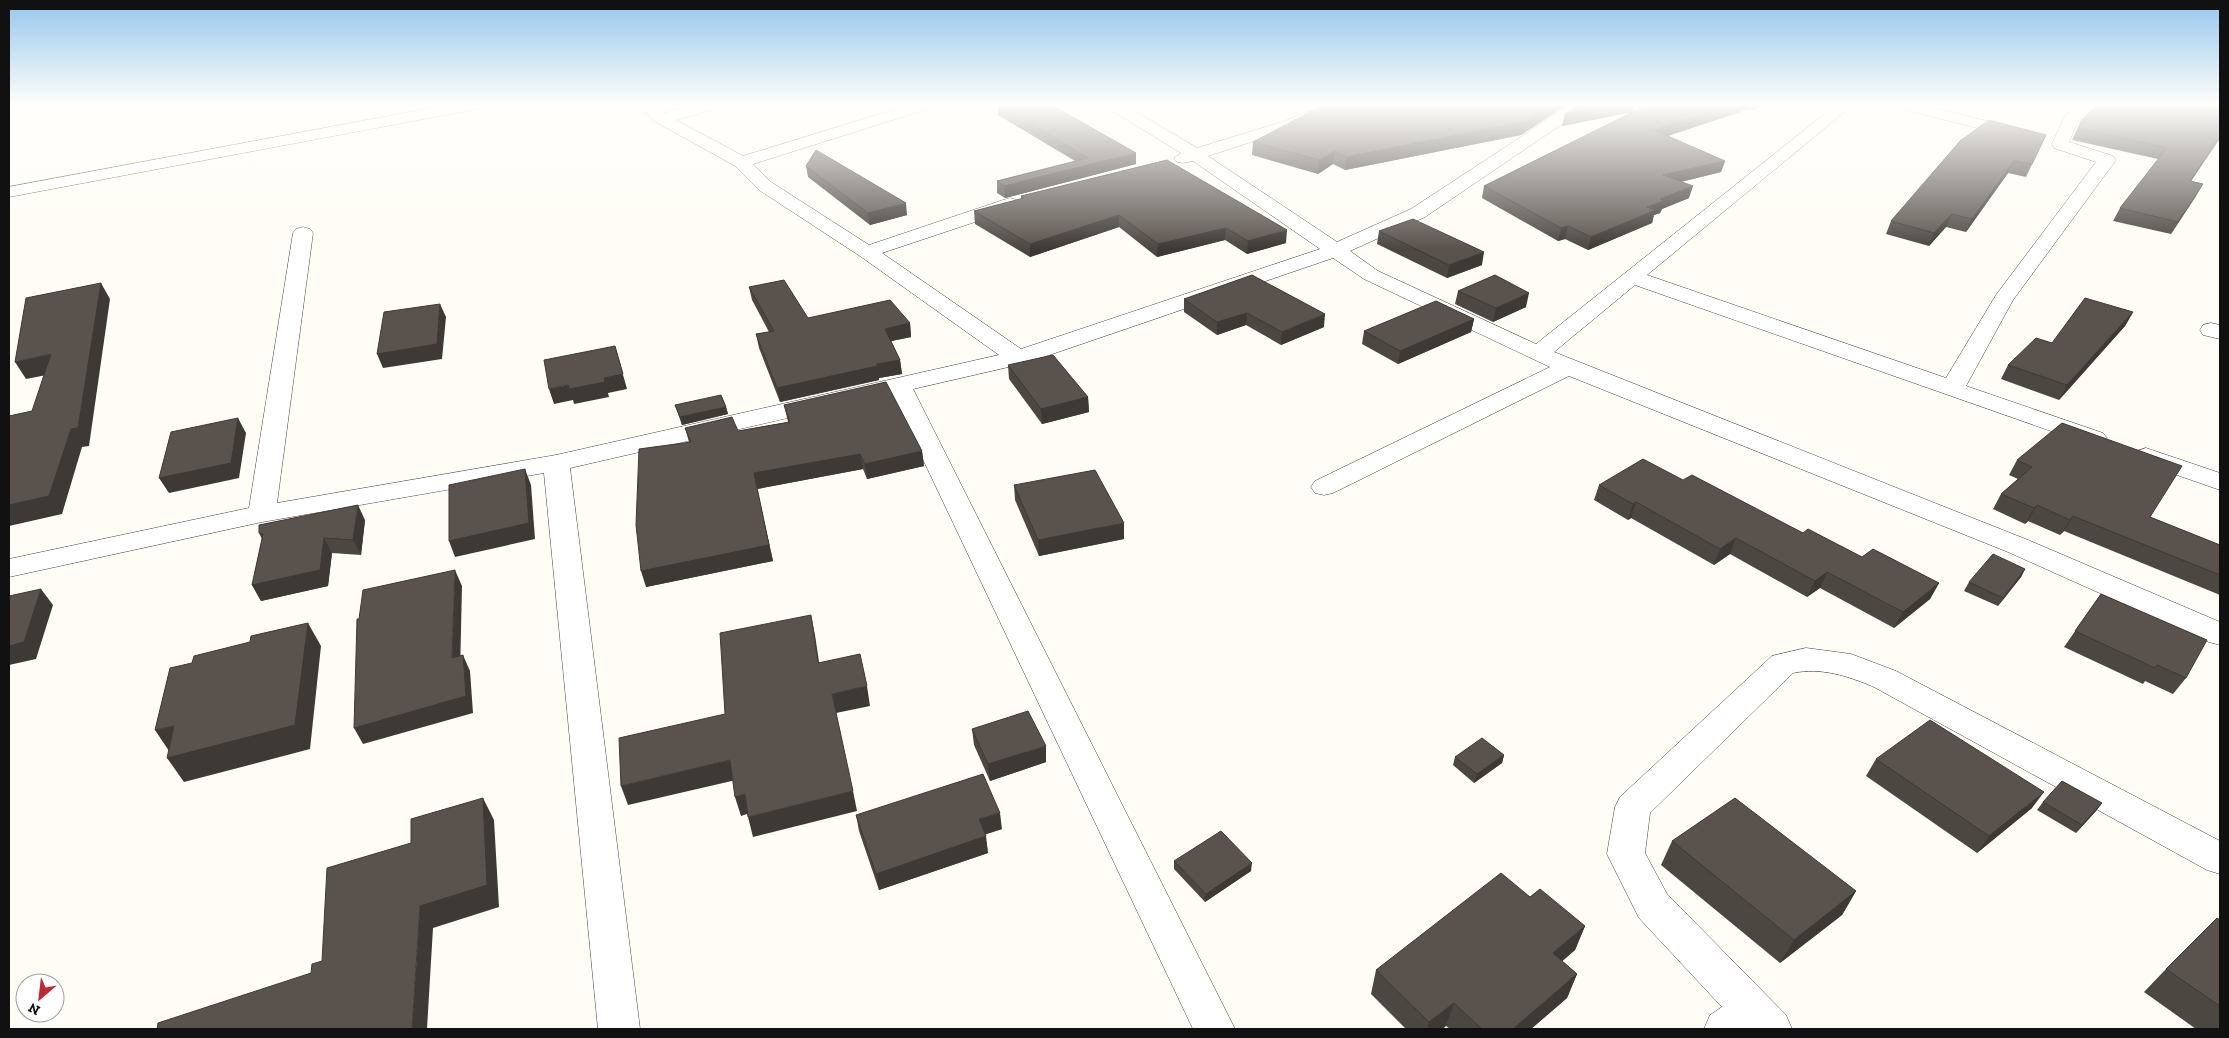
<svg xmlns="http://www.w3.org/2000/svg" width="2229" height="1038" font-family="'Zilla Slab',serif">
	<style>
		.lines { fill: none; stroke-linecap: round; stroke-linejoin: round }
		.minor-casing { stroke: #444; stroke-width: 1 }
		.minor { fill: #fff; fill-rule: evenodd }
		.wall { fill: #4d4742 }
		.shaded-wall { fill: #3f3936 }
		.building { fill: #5a524d; stroke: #3f3936 }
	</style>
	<rect width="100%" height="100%" fill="#fffdf5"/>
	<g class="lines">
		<defs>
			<g id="minor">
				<polygon points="453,104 485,104 483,107 477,109 9,197 9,187"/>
				<polygon points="636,104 653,104 665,113 698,104 723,104 721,107 676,120 743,156 912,104 936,104 934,107 753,164 771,182 869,245 1003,200 1010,198 1017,200 1019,204 1017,208 882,253 1021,349 1320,249 1193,161 1183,163 1177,162 1174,158 1181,153 1106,107 1104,104 1123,104 1197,148 1282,122 1328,104 1349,104 1347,107 1294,128 1208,156 1337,242 1411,209 1571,104 1589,104 1587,107 1425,217 1350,251 1378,271 1536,344 1837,104 1854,104 1647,275 1946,378 1996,295 2096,162 2054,148 2052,144 2065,116 2081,104 2099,104 2078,121 2069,142 2113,156 2116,160 2013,300 1966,386 2103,433 2107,438 2103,443 2094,446 2085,443 1635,285 1554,352 2028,540 2220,622 2220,645 2209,642 2008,552 1569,376 1333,493 1324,495 1315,493 1311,487 1315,481 1550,367 1364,279 1333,258 1026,363 913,389 1235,1029 1193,1029 892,394 570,468 640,1029 598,1029 544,473 262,522 9,577 9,559 249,508 293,233 296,229 303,227 310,229 313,233 277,503 556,455 999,355 860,256 759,190 735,166 656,122"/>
				<polygon points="1893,104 1919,104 2026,131 2028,134 2026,137 2020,139 1895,107"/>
				<polygon points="2211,323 2220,325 2220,339 2203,335 2200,330 2203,325"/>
				<polygon points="2146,448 2220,473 2220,490 2137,461 2133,456 2137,451"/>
				<path d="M 1806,648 L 1851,654 L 1896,671 L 2220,841 L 2220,874 L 2207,870 L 1874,687 C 1848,676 1821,667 1793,673 L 1650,813 L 1645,853 L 1667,894 L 1786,1015 L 1792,1029 L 1704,1029 L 1710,1015 L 1722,1007 L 1639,918 L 1607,854 L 1615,807 L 1620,797 L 1772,656 Z"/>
			</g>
		</defs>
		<use href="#minor" class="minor-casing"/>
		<use href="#minor" class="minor"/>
	</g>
	<g class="wall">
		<polygon points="998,104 1136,164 1005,198 997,193 997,181 1075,161 998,115"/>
		<polygon points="1330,104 1568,104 1521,135 1345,170 1333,164 1318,174 1252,155 1253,142"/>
		<polygon points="1649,104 1769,104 1752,110 1749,109 1668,136 1725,161 1721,172 1681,182 1689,198 1662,209 1660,213 1654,215 1652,223 1588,250 1565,239 1558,241 1482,198 1484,186 1632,112 1562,126 1565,114 1633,112"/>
		<polygon points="2220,106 2220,138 2191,181 2196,196 2171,234 2113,221 2120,208 2158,159 2072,140 2081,121"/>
		<polygon points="2046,135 2026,177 2008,173 1966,232 1946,227 1929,246 1886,234 1891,221"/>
		<polygon points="1167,160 1286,243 1247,254 1225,240 1157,257 1119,227 1030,257 975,224 974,211 1021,199 1021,196"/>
		<polygon points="806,166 907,215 870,225 808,177"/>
		<polygon points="1379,231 1482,265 1447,278 1377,244"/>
		<polygon points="749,287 808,318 910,323 911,337 891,341 900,360 902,374 879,378 879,380 780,402 759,348 756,334 769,332 752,300"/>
		<polygon points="1458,291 1526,307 1493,322 1455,304"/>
		<polygon points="1184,299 1324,327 1281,345 1246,325 1217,335 1184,312"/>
		<polygon points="2133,312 2125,326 2059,400 2001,379 2008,365"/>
		<polygon points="1474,319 1471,332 1398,364 1362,344 1364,331"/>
		<polygon points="1008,365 1088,397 1089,412 1042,424 1009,379"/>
		<polygon points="675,405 726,407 728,414 682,425"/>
		<polygon points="784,405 922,451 924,466 867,479 863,469 757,489 773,561 646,587 689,442 685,428 738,431 788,422"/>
		<polygon points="2017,460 2150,517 2220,545 2220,595 2064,531 2060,535 2028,521 2025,524 1993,509 2001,494 2018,479 2009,475"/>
		<polygon points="1683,480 1803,533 1862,557 1939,583 1930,599 1894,628 1820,588 1807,597 1730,554 1714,565 1631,518 1628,520 1594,500 1599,485"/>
		<polygon points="1014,485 1124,539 1039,556 1015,500"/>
		<polygon points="365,520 361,555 332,553 328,586 261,601 252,585 262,539 259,533"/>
		<polygon points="2025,569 2021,577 1998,606 1964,591 1969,582"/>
		<polygon points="2101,594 2186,678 2173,694 2145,681 2143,684 2064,647"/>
		<polygon points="972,729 1046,762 990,781 974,745"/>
		<polygon points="1504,755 1502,763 1474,783 1453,765 1455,757"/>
		<polygon points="1876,759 2032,808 1977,853 1866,776"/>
		<polygon points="2043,802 2102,803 2096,811 2076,833 2037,810"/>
		<polygon points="856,815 1002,829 985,834 988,853 879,890 859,831"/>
		<polygon points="1672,841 1856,891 1842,915 1780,963 1661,865"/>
		<polygon points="1174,861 1251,871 1205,902 1174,869"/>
		<polygon points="1530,897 1585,926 1575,950 1562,961 1577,974 1567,998 1531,1029 1450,1029 1446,1026 1442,1029 1406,1029 1371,994 1376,970"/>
		<polygon points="2220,920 2220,1029 2196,1029 2144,992 2166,969"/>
	</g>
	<g class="shaded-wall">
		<polygon points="1552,104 1568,104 1521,135 1345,170 1346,157"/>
		<polygon points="1616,104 1635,104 1633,112 1562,126 1565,114"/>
		<polygon points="1734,104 1751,104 1749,109 1651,141 1654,130"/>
		<polygon points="1754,104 1769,104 1752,110"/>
		<polygon points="2220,136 2220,138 2183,193 2190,181"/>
		<polygon points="1335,151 1333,164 1318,174 1319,160"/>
		<polygon points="1136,153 1136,164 1005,198 1004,186"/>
		<polygon points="1725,161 1721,172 1660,187 1663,175"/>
		<polygon points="2014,161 2008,173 1966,232 1972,219"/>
		<polygon points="2203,184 2196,196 2171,234 2178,222"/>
		<polygon points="1693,186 1689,198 1662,209 1660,213 1654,215 1652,223 1588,250 1591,237 1647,207 1660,199"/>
		<polygon points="906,203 907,215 870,225 868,213"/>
		<polygon points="1952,214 1946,227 1929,246 1934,233"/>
		<polygon points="1119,215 1119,227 1030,257 1030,244"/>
		<polygon points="1568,226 1565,239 1558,241 1561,228"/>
		<polygon points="1226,228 1225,240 1157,257 1158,244"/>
		<polygon points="1287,230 1286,243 1247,254 1248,241"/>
		<polygon points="1484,252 1482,265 1447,278 1449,265"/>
		<polygon points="101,283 110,299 89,446 82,447 62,514 9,526 9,505"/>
		<polygon points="1529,293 1526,307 1493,322 1496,308"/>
		<polygon points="440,304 446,317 442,359 383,368 377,354"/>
		<polygon points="2133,312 2125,326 2059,400 2067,385"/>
		<polygon points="1247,313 1246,325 1217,335 1217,322"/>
		<polygon points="1325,314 1324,327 1281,345 1282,332"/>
		<polygon points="1474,319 1471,332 1398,364 1400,351"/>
		<polygon points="910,323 911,337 887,342 885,329"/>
		<polygon points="615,346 627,389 608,393 609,397 574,404 573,400 554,404 549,389 604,378"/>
		<polygon points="51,354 62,372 26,379 15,362"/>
		<polygon points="900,360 902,374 879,378 879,380 780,402 777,388 877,364"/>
		<polygon points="1088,397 1089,412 1042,424 1041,409"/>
		<polygon points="726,407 728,414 682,425 680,417"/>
		<polygon points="238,418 246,433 239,478 169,493 159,478"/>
		<polygon points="922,451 924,466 867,479 865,464"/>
		<polygon points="860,454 863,469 757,489 773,561 646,587 641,571 754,473"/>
		<polygon points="525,469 531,485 535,539 455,557 449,541"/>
		<polygon points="1636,502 1631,518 1628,520 1633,504"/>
		<polygon points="358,505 365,520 361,555 353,540"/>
		<polygon points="2037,505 2028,521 2025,524 2034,508"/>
		<polygon points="2073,516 2064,531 2060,535 2070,520"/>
		<polygon points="1124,523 1124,539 1039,556 1038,540"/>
		<polygon points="324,538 332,553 328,586 261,601 252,585"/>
		<polygon points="1736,538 1730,554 1714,565 1720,549"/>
		<polygon points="2025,569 2021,577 1998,606 2003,598"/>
		<polygon points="455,570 462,586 460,674 452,658"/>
		<polygon points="1827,572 1820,588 1807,597 1815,581"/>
		<polygon points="1939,583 1930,599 1894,628 1903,612"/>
		<polygon points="41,589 53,605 36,659 9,665 9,646"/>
		<polygon points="811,615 815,635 822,682 818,663"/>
		<polygon points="308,623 321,646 310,749 184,782 167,758"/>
		<polygon points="463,655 470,671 473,713 363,744 354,728"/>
		<polygon points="867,686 870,706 836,713 832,694"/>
		<polygon points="174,726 171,754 155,730"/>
		<polygon points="1046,746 1046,762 990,781 988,764"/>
		<polygon points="1504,755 1502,763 1474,783 1477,774"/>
		<polygon points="730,760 736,780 628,805 621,786"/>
		<polygon points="853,791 857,811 753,837 748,817"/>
		<polygon points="2044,792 2032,808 1977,853 1989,836"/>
		<polygon points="745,794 750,813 741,816 735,797"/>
		<polygon points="483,798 494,820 499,907 433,928 427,1029 412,1029 420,906"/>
		<polygon points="2102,803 2096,811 2076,833 2082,825"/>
		<polygon points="1000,813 1002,829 981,836 979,819"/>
		<polygon points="986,836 988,853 879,890 876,874"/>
		<polygon points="1252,863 1251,871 1205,902 1206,894"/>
		<polygon points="1856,891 1842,915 1780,963 1794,940"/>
		<polygon points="1585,926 1575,950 1544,977 1553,953"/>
		<polygon points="1577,974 1567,998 1531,1029 1513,1029"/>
		<polygon points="1454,1003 1446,1026 1442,1029 1427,1029 1429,1022"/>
	</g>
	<g class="building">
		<polygon points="998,104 1050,104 1136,153 1004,186 997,181 1088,158"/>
		<polygon points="1330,104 1552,104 1523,122 1346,157 1335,151 1319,160 1253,142 1310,112"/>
		<polygon points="1580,104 1616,104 1565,114"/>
		<polygon points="1649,104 1734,104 1654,130 1725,161 1663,175 1693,186 1660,199 1664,201 1647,207 1656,210 1591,237 1568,226 1561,228 1484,186"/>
		<polygon points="2098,104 2211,104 2220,106 2220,136 2190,181 2203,184 2178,222 2120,208 2167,148 2078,128 2081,121"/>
		<polygon points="1989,120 2046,135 2032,164 2014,161 1972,219 1952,214 1934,233 1891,221 1960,141"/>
		<polygon points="816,150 906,203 868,213 806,166"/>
		<polygon points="1167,160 1287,230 1248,241 1226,228 1158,244 1119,215 1030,244 974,211 1024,198 1021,196"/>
		<polygon points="1413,219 1484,252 1449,265 1379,231"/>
		<polygon points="1252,275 1325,314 1282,332 1247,313 1217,322 1184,299"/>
		<polygon points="1495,275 1529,293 1496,308 1458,291"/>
		<polygon points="784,280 808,318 890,300 910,323 885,329 900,360 877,364 877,366 777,388 756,334 774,331 749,287"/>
		<polygon points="101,283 78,428 71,429 49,496 9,505 9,416 32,411 51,354 15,362 26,298"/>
		<polygon points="2085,298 2133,312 2067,385 2008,365 2036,338 2052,343"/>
		<polygon points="1436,301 1474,319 1400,351 1364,331"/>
		<polygon points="440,304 437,344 377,354 384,312"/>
		<polygon points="615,346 623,374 604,378 605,382 569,389 568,385 549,389 544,360"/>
		<polygon points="1053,355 1088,397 1041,409 1008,365"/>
		<polygon points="886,382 922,451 865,464 860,454 754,473 769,545 641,571 636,525 639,449 691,442 685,428 732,417 738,431 790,422 784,405"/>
		<polygon points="721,395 726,407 680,417 675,405"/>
		<polygon points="238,418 231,463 159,478 171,432"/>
		<polygon points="2062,423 2182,466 2150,517 2220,545 2220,575 2073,516 2070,520 2037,505 2034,508 2001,494 2032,467 2017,460"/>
		<polygon points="1643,459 1683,480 1692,475 1803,533 1808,529 1862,557 1873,549 1939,583 1903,612 1827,572 1815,581 1736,538 1720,549 1636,502 1633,504 1599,485"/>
		<polygon points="525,469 529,523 449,541 449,485"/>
		<polygon points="1095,470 1124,523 1038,540 1014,485"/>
		<polygon points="358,505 353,540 324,538 320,570 252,585 263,534 259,533 259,525"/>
		<polygon points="1993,554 2025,569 2003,598 1969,582"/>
		<polygon points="455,570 452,658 463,655 466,696 354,728 357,619 359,619 363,590"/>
		<polygon points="41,589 24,642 9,646 9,596"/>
		<polygon points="2101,594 2207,640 2186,678 2157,665 2155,668 2075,631"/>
		<polygon points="811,615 818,663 860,654 867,686 832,694 853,791 748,817 745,794 735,797 730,760 621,786 619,738 725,714 720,633"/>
		<polygon points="308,623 295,725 167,758 174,726 155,730 170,668 192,663 194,656 250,642 251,636"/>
		<polygon points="1028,711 1046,746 988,764 972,729"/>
		<polygon points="1930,720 2044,792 1989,836 1876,759"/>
		<polygon points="1482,738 1504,755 1477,774 1455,757"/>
		<polygon points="983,774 1000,813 979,819 986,836 876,874 856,815"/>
		<polygon points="2062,781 2102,803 2082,825 2043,802"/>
		<polygon points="483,798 487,885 420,906 412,1029 157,1029 158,1023 311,973 312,964 322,961 327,868 411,843 411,819"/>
		<polygon points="1735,798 1856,891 1794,940 1672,841"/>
		<polygon points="1221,831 1252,863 1206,894 1174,861"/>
		<polygon points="1501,873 1530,897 1540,889 1585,926 1553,953 1577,974 1513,1029 1482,1029 1454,1003 1429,1022 1376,970"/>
		<polygon points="2217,918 2220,920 2220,1006 2166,969"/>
	</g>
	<linearGradient id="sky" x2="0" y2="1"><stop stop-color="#95c6ee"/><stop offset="0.42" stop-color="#fffefa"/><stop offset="1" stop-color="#fffefa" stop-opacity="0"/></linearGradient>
	<rect width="2229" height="249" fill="url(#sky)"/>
	<rect width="2229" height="1038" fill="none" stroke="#111111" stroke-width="20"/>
	<g transform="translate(40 998) rotate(208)"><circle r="24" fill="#ffffff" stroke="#a0a0a0"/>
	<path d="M0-4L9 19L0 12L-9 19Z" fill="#c4262e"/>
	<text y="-8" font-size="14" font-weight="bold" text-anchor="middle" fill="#111111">N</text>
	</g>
</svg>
